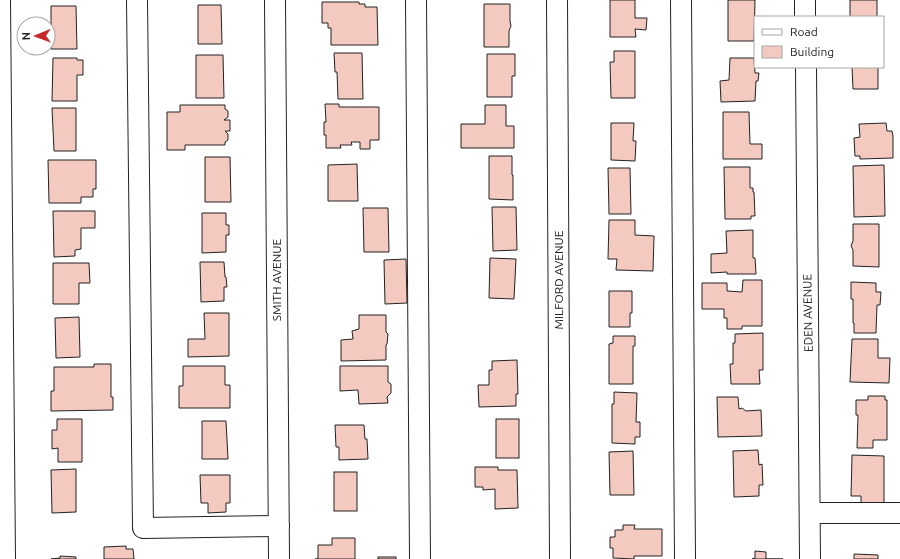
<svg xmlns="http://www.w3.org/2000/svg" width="900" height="559" font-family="Ubuntu,sans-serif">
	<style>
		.building { fill: #f3c9c0; stroke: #222 }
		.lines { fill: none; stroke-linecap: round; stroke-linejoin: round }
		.minor-casing { stroke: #222; stroke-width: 22 }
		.minor { stroke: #fff; stroke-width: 20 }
		.labels { text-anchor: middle; stroke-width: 3; stroke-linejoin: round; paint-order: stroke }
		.street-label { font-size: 12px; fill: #222; stroke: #fff }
	</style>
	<rect width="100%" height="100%" fill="#fff"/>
	<g class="building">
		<polygon points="610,0 635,0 635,18 647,18 646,30 635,29 636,37 610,37"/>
		<polygon points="728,0 755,0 754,41 728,41"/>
		<rect x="850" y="0" width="27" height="17"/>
		<polygon points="322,2 359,2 359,4 365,4 365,7 377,7 378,45 331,45 331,28 328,28 328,23 322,23"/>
		<polygon points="484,4 510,4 510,21 511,26 509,31 509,47 484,47"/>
		<polygon points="198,5 221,5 222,44 198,44"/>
		<polygon points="51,6 76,6 77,49 51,49"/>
		<polygon points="614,51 635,51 635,98 611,98 610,62 614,62"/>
		<polygon points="334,53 362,53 363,99 338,99 337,72 335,72"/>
		<polygon points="487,54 515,54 515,76 512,76 512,97 487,97"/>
		<polygon points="196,55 223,55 224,98 196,98"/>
		<polygon points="53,58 77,58 77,60 83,60 83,75 77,75 77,101 52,101"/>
		<polygon points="730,58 754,58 755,73 759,73 758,81 756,81 755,101 721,102 720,81 729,80"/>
		<polygon points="852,67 878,67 878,89 853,89"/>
		<polygon points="325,104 339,104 339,107 379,107 379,140 370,140 370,149 360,149 360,142 351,142 352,145 340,145 341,148 326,148 326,135 324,135 324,122 326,122"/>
		<polygon points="180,105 225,105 225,109 228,111 228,117 224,120 230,120 230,131 225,131 228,134 228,140 225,142 225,145 185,145 185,150 167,150 167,112 180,112"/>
		<polygon points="485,105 506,105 506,126 514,126 514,148 461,148 461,124 485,124"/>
		<polygon points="52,108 76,108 76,151 54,151"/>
		<polygon points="723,112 749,112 750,144 762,144 762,159 723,159"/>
		<polygon points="611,123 634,123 633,141 636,141 635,161 611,160"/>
		<polygon points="886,123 887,131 892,131 893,136 893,158 860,159 860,156 855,156 854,138 860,137 859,124"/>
		<polygon points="489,156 512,156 512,175 513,175 513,200 489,199"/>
		<polygon points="205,157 230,157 231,202 205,202"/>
		<polygon points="48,160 96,160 96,189 93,189 93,197 81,197 81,203 49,203"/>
		<polygon points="357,164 358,201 328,201 328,165"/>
		<polygon points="884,165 885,216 854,217 853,166"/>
		<polygon points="724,167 750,167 750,188 753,188 753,192 754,192 755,216 751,216 751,219 725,219"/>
		<polygon points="608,168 630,168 631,214 609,214"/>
		<polygon points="492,207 516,207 517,250 493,251"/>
		<polygon points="363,208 388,208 389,252 364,252"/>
		<polygon points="53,211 95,211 95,228 81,228 81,249 75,250 75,256 54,257"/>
		<polygon points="202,213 226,213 226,225 229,225 229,235 226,235 226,252 202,253"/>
		<polygon points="609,220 635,220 635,235 654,236 653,271 616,270 617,259 608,259"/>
		<polygon points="853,224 879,224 879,267 853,266 853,250 851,246 853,241"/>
		<polygon points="753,230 753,258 755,258 756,274 727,274 727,272 711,273 711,254 727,253 726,231"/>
		<polygon points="490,258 516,259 514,299 489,298"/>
		<polygon points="406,259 407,303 385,304 384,260"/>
		<polygon points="200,262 224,262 225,277 226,277 227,287 224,287 224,301 201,302"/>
		<polygon points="53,263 89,263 90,283 79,283 79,304 53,304"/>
		<polygon points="743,280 762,280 762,326 742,326 742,329 727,329 727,318 724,318 724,309 702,309 702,283 727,283 727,291 742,292"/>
		<polygon points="851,282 876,283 876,292 881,292 880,305 877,305 876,333 854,333 854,323 853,323 853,299 851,299"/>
		<polygon points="609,291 632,291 632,313 630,313 630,327 609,327"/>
		<polygon points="204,313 229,313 229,356 188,357 188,339 205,339"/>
		<polygon points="359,315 386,315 386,332 388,334 387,344 386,345 386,360 341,361 341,340 353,339 352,331 359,329"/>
		<polygon points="79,317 80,357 56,358 55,318"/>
		<polygon points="763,333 763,370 759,370 760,384 731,384 730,364 733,364 733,343 735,343 735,334"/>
		<polygon points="613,336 635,336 635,346 633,346 633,384 609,384 609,344 613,343"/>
		<polygon points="852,339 878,339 878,358 890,358 889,383 850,382"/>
		<polygon points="517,360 518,394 516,394 516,406 479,407 478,385 489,385 489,370 492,370 492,361"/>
		<polygon points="94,364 111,364 111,397 113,397 113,410 51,411 51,391 54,391 54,367 94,367"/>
		<polygon points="183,366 225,366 225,385 230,385 230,408 179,408 179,386 183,386"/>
		<polygon points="340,366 388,366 388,382 391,384 391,393 387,397 388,403 359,404 358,390 340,391"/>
		<polygon points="614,392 637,393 636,422 640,422 640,437 635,437 635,444 612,443 612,404 614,404"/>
		<polygon points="868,396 885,396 885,400 887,400 887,440 873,440 873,448 857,448 858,415 856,415 856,400 868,400"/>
		<polygon points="717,397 738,397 739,409 742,408 746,411 761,410 762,436 718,437"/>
		<polygon points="57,419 82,419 82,462 58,462 58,448 52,449 52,430 57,430"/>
		<rect x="496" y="419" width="23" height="39"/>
		<polygon points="202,421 226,421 228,459 202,459"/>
		<polygon points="335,425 364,425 365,439 367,439 368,459 339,460 339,447 336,447"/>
		<polygon points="758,450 759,465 762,464 763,485 759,485 759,496 734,497 733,451"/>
		<polygon points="633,451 634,495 610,495 609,452"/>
		<polygon points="852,455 884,456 884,506 861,506 861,496 851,496"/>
		<polygon points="475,467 498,467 498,470 517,470 518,508 495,509 495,489 483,490 483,487 475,487"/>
		<polygon points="76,469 76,512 52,513 51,470"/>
		<rect x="334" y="472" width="23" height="39"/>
		<polygon points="200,475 230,475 230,503 226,503 226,512 208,513 208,503 201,503"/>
		<polygon points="623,525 635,525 634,529 662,529 662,556 634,556 634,559 613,558 613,548 610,548 610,537 615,537 615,530 623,530"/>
		<polygon points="332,538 355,538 355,559 315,559 318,559 318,545 332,545"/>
		<polygon points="126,546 126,549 133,549 134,559 104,559 104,547"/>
		<polygon points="755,551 766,552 766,559 783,559 752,559 755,558"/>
		<polygon points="854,554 878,555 878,559 854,559"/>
		<polygon points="60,556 76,557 76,559 51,559 60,558"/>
		<rect x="378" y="557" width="18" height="2"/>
	</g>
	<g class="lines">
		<defs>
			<g id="minor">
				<polyline points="0,0 5,559"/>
				<polyline points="137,0 143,528 279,526"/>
				<polyline points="275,0 279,559"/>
				<polyline points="416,0 420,559"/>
				<polyline points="557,0 560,559"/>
				<polyline points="681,0 685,559"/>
				<polyline points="805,0 805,17"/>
				<polyline points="806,67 810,559"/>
				<polyline points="810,513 900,513"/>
			</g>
		</defs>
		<use href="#minor" class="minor-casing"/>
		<use href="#minor" class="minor"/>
	</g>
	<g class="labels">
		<g class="street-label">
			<text transform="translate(277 280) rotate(-90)" y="4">SMITH AVENUE</text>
			<text transform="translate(559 280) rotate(-90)" y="4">MILFORD AVENUE</text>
			<text transform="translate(808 313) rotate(-91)" y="4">EDEN AVENUE</text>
		</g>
	</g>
	<rect x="754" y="16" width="130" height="52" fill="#ffffff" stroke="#a7a7a7"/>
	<rect x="762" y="29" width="20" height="6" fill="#ffffff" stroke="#a7a7a7"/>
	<text x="790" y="36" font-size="12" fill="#222222">Road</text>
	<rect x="762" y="46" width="20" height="12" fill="#f3c9c0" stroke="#a7a7a7"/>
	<text x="790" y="56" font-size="12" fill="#222222">Building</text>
	<g transform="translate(36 36) rotate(269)"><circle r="19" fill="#ffffff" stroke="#a7a7a7"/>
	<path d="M0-3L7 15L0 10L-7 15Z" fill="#c62828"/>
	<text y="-6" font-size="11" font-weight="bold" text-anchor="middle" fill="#222222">N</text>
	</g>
</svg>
